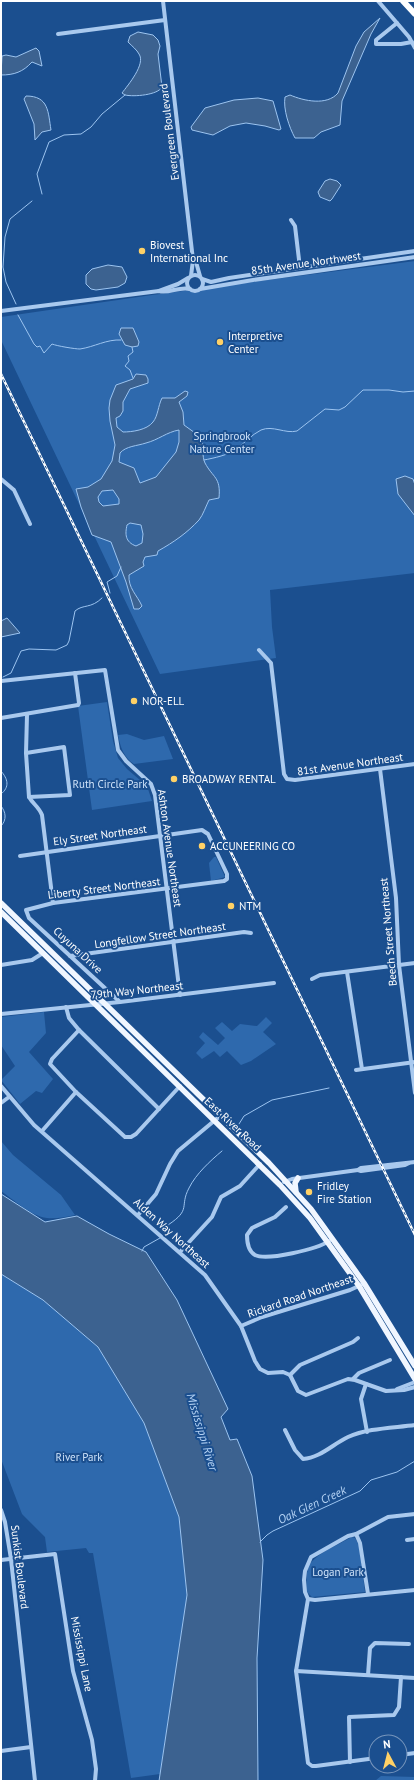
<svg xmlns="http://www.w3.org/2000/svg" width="416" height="1782" font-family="'PT Sans',sans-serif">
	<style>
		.green { fill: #2e69ad }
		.water { fill: #3c6290; stroke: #9cc4f0; fill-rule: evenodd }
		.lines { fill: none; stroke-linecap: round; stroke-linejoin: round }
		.stream { stroke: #9cc4f0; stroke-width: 1 }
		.minor { stroke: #a9c9ee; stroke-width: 4 }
		.major { stroke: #f0f6ff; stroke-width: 5.5 }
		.highway { stroke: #fff; stroke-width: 6 }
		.rail-casing { stroke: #fff; stroke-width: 2.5 }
		.rail { stroke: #1b4f8f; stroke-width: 1; stroke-dasharray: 3; stroke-linecap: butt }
		.poi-dot { fill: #ffd166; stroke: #1b4f8f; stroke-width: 1.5 }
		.labels { text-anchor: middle; stroke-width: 4; stroke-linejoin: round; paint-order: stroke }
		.street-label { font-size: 11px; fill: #fff; stroke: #1b4f8f }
		.poi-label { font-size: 11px; fill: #fff; stroke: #1b4f8f; text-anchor: start }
		.park-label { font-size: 11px; fill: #cfe3fa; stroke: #1b4f8f }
		.water-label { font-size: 12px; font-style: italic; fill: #b5d3f5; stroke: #1b4f8f }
	</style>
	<rect width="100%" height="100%" fill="#1b4f8f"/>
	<g class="green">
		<polygon points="415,261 415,573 270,590 272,627 276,658 160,674 1,340 1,317 152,295"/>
		<polygon points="107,702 113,741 118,758 127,769 147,786 152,801 92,810 78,706"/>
		<path d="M 127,734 L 144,740 L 164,736 L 173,759 L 134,764 C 124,758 120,746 118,735 Z"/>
		<polygon points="214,857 216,857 225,877 211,881 209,863"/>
		<polygon points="44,1012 46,1033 29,1052 53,1079 42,1093 36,1091 20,1104 1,1080 15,1066 1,1045 1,1017"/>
		<polygon points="266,1017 272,1023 263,1032 276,1044 251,1061 241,1065 227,1051 220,1057 214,1051 202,1059 196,1053 205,1043 199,1037 203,1032 218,1045 225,1038 215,1028 222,1022 232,1031 240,1024 257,1026"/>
		<path d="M 1,1141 L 13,1155 L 61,1195 L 75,1215 C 66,1217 56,1219 47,1218 C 31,1216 14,1200 1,1191 Z"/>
		<polygon points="1,1274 43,1300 98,1347 144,1423 179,1517 187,1595 160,1774 131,1778 93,1553 89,1553 86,1548 47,1552 45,1537 22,1514 1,1459"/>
		<path d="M 352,1537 L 355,1538 L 359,1545 L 365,1592 L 312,1597 L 306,1591 C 307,1584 306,1575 308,1568 C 312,1555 340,1544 352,1537 Z"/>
		<polygon points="381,1776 415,1777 415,1781 375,1781"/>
	</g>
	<g class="water">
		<path d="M 380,18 L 371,34 L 342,101 L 340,125 L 321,132 L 314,138 L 295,138 C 289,127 283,109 285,97 L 290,95 C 304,101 327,106 338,93 L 356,46 L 364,32 Z"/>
		<path d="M 138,32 L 153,35 L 158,40 L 160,46 L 158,54 L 162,87 C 158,95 134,97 125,95 L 122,93 C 128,85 146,64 139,54 C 137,50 132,46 128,42 L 130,36 Z"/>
		<path d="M 36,48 L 39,51 L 42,66 L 32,62 C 23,72 14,75 1,75 L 2,56 L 6,55 L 16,57 Z"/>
		<path d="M 26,96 C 49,96 48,112 51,130 L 42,132 L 35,140 L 34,124 L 24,99 Z"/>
		<polygon points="258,98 273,101 281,129 279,130 265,126 246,123 230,126 213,135 192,130 191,127 205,108 234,100"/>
		<polygon points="330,179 337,181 341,185 332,199 330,201 320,197 318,192 325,181"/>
		<polygon points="108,265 122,267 127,277 125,283 118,287 96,290 91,289 86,284 86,275 92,269"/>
		<polygon points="121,328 133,328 139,342 138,346 132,347 125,345 119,334"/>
		<path d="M 136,374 L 146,375 L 148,379 L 148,383 L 130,389 L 123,402 L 123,411 L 120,416 L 116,418 L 117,427 L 123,432 C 132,432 147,430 153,422 C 158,416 158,406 162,398 L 175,398 L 185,391 L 188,392 L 187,396 L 179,402 L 183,412 L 184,425 L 202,438 C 203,445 202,457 205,463 C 213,478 221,477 219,498 L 209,500 C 206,506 203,515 199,520 C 187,533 174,542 158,551 L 157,555 L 145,557 L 143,562 L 144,566 L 129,575 C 128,588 137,595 142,606 L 139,609 L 134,609 L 126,582 L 111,542 L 92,535 L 81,507 L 76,489 L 88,487 L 101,479 L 112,461 L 115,445 L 110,421 L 109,408 L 110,400 L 116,385 L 133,379 ZM 179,430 L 179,442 L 176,452 L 156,477 L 140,483 L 134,468 L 119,462 L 120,453 C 126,446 137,446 146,443 C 158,440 167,432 179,430 ZM 113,490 L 119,499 L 119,504 L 103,506 L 99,502 L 98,497 L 102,491 ZM 130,523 L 141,525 L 143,534 L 142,543 L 136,546 C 125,542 125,534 127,525 Z"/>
		<polygon points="405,476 413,479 415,485 415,516 398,494 396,479"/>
		<polygon points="7,618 20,633 1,637 1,621"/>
		<polygon points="1,1194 45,1222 77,1216 109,1234 146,1252 177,1300 228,1409 221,1417 230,1440 237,1439 252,1476 263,1560 257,1658 258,1781 159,1781 187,1595 179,1517 144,1423 98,1347 43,1300 1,1274"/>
	</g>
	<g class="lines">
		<g class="stream">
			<polyline points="42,194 37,174 49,142 64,135 81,134 91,127 102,114 125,95"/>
			<polyline points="16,304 6,282 3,267 5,237 10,219 32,201"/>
			<path d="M 18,315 L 34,344 L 37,347 L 40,346 L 44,353 L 52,344 C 57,346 75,349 80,349 C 94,347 107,339 121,340"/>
			<polyline points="132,347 133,352 128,356 129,361 125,366 130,370 133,378"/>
			<path d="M 204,460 C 214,458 229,455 236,449 C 245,443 251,435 261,430 C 273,425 285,434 297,431 L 325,409 L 339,410 L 345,407 L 363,390 L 389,390 L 403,392 L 415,391"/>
			<polyline points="110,593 107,582 117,576 121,567"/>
			<path d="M 3,677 L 11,673 L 21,651 L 29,649 L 56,650 L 67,645 L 69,641 L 75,611 C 83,604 91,609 102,598"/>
			<path d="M 1,771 C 8,779 10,787 1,794"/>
			<path d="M 1,806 C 6,812 7,820 1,826"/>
			<polyline points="239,1124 244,1116 272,1100 329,1088"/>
			<path d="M 166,1232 L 168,1225 C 192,1209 179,1207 189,1188 C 196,1174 210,1161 222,1151"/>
			<polyline points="142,1251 144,1247 160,1238"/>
			<polyline points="260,1542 267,1535 273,1531 360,1491 371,1480 397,1472 415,1461"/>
		</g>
		<g class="minor">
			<polyline points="163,1 193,260 191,276"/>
			<polyline points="378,1 409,37 415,48"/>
			<polyline points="397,23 376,40 376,44 401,44 412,42"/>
			<polyline points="58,34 165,20"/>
			<polyline points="291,220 295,226 300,268"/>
			<polyline points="193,260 196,262 200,276"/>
			<circle cx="195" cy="283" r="8"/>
			<polyline points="202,279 211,282 229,278 415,251"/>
			<polyline points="200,289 253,280 415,257"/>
			<polyline points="159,291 178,284 188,278"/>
			<path d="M 1,311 L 159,291 C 169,294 179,286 190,289"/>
			<polyline points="1,479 14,490 30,524"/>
			<polyline points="259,650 271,663 284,774 287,779 295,780 415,764"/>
			<polyline points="1,681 105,670 118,750 126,761 151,784 155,795 180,995"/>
			<path d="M 27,715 L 26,753 L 29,797 C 33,804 39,807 42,815 L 53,903"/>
			<polyline points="1,718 78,705 79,703 75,673"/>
			<polyline points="26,753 64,747 70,795 29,797"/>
			<polyline points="380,769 396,898 399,965 415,1093"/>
			<polyline points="20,856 202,830 208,834 227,874 227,879 224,881 53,903 26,910 29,918 120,1002"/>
			<polyline points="70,956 244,932 251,933"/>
			<polyline points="1,965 32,960 43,953"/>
			<polyline points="347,972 362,1069"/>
			<polyline points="312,979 320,975 415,963"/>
			<polyline points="66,1007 69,1018 79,1030 159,1109"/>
			<polyline points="1,1014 120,1002 274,983"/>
			<polyline points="79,1030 52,1059 50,1064 76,1092 125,1137 131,1137 136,1134 180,1086"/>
			<polyline points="356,1070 415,1062"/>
			<polyline points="1,1086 34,1125 205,1275 241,1326 255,1361 260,1369 268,1373 283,1372 290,1375 298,1391 306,1395 348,1379 355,1380 386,1391 404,1390 415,1387"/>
			<polyline points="1,1103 9,1097"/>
			<polyline points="42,1131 76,1092"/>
			<polyline points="358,1170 361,1171 405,1165 409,1163"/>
			<polyline points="284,1182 292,1179 358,1170 361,1168 415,1162"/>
			<path d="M 286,1207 L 275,1217 L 252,1228 L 247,1235 C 247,1242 248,1251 255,1255 C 267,1261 318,1249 329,1241"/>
			<polyline points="138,1215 156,1194 170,1164 178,1151 220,1116"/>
			<polyline points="180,1252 212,1217 221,1197 240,1186 260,1164"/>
			<polyline points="241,1326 262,1317 350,1290 361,1285"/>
			<polyline points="290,1375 300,1365 353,1342 358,1338"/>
			<polyline points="353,1379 359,1373 390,1360"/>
			<polyline points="366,1384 361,1399 367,1432"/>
			<polyline points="397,1389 415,1382"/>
			<path d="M 285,1430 L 295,1450 L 303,1459 C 320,1458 333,1444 348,1437 C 368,1428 393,1428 415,1425"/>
			<polyline points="1,1510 5,1522 11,1559 35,1781"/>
			<polyline points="415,1514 388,1517 356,1534 348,1536 311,1557 305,1571 304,1580 305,1592 308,1599 315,1600 415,1590"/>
			<polyline points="356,1534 360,1543 368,1594"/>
			<polyline points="407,1540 415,1539"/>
			<polyline points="1,1560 55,1554 73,1671 92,1740 96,1769 95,1781"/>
			<polyline points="308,1599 296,1671 308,1763 312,1766 316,1766 376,1758"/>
			<polyline points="296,1671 415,1678"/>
			<polyline points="368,1675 370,1648 375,1643 409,1644"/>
			<polyline points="1,1751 31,1747"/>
			<polyline points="400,1755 415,1753"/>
			<polyline points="350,1762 349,1717 394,1715 399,1707 401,1677"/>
		</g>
		<g class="major">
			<polyline points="1,903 269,1163 311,1209 364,1283 415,1366"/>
			<polyline points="1,912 280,1185 310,1218 359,1286 415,1379"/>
			<polyline points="296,1192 295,1183 298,1178"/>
		</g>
		<polyline class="highway" points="403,1 415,14"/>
		<defs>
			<polyline id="rail" points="1,374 415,1235"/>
		</defs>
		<use href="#rail" class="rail-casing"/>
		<use href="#rail" class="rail"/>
	</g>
	<g class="poi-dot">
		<circle cx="142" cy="251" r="4"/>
		<circle cx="220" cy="342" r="4"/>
		<circle cx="134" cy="701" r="4"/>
		<circle cx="174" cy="779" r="4"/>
		<circle cx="202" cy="846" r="4"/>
		<circle cx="231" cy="906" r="4"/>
		<circle cx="309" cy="1192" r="4"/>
	</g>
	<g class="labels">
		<g class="street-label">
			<text transform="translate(169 132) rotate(-97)" y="4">Evergreen Boulevard</text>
			<text transform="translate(306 263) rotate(-8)" y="4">85th Avenue Northwest</text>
			<text transform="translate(350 764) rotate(-8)" y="4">81st Avenue Northeast</text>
			<text transform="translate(100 835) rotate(-8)" y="4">Ely Street Northeast</text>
			<text transform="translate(170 848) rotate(82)" y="4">Ashton Avenue Northeast</text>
			<text transform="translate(104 888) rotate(-7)" y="4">Liberty Street Northeast</text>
			<text transform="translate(388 932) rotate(-95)" y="4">Beech Street Northeast</text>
			<text transform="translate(160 935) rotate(-8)" y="4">Longfellow Street Northeast</text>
			<text transform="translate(78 950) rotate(43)" y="4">Cuyuna Drive</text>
			<text transform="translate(137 990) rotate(-6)" y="4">79th Way Northeast</text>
			<text transform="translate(233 1124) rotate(43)" y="4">East River Road</text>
			<text transform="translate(172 1233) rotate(42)" y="4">Alden Way Northeast</text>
			<text transform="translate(300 1296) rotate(-19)" y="4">Rickard Road Northeast</text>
			<text transform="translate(20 1567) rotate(83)" y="4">Sunkist Boulevard</text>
			<text transform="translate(82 1654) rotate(79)" y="4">Mississippi Lane</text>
		</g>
		<g class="poi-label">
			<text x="150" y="249">Biovest<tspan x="150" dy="13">International Inc</tspan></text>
			<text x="228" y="340">Interpretive<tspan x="228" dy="13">Center</tspan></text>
			<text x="142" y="705">NOR-ELL</text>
			<text x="182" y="783">BROADWAY RENTAL</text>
			<text x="210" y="850">ACCUNEERING CO</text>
			<text x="239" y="910">NTM</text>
			<text x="317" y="1190">Fridley<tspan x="317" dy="13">Fire Station</tspan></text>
		</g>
		<g class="park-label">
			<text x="222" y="440">Springbrook<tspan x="222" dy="13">Nature Center</tspan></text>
			<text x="110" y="788">Ruth Circle Park</text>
			<text x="79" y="1461">River Park</text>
			<text x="338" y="1576">Logan Park</text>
		</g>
		<g class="water-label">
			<text transform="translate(202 1432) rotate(73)" y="4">Mississippi River</text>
			<text transform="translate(312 1505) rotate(-25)" y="4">Oak Glen Creek</text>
		</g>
	</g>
	<rect width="416" height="1782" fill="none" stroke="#ffffff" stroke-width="4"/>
	<g transform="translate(388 1754) rotate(353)"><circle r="19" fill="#1b4f8f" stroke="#7695bc"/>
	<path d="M0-3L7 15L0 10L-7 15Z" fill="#ffd166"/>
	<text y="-6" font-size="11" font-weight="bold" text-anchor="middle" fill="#ffffff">N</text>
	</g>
</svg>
